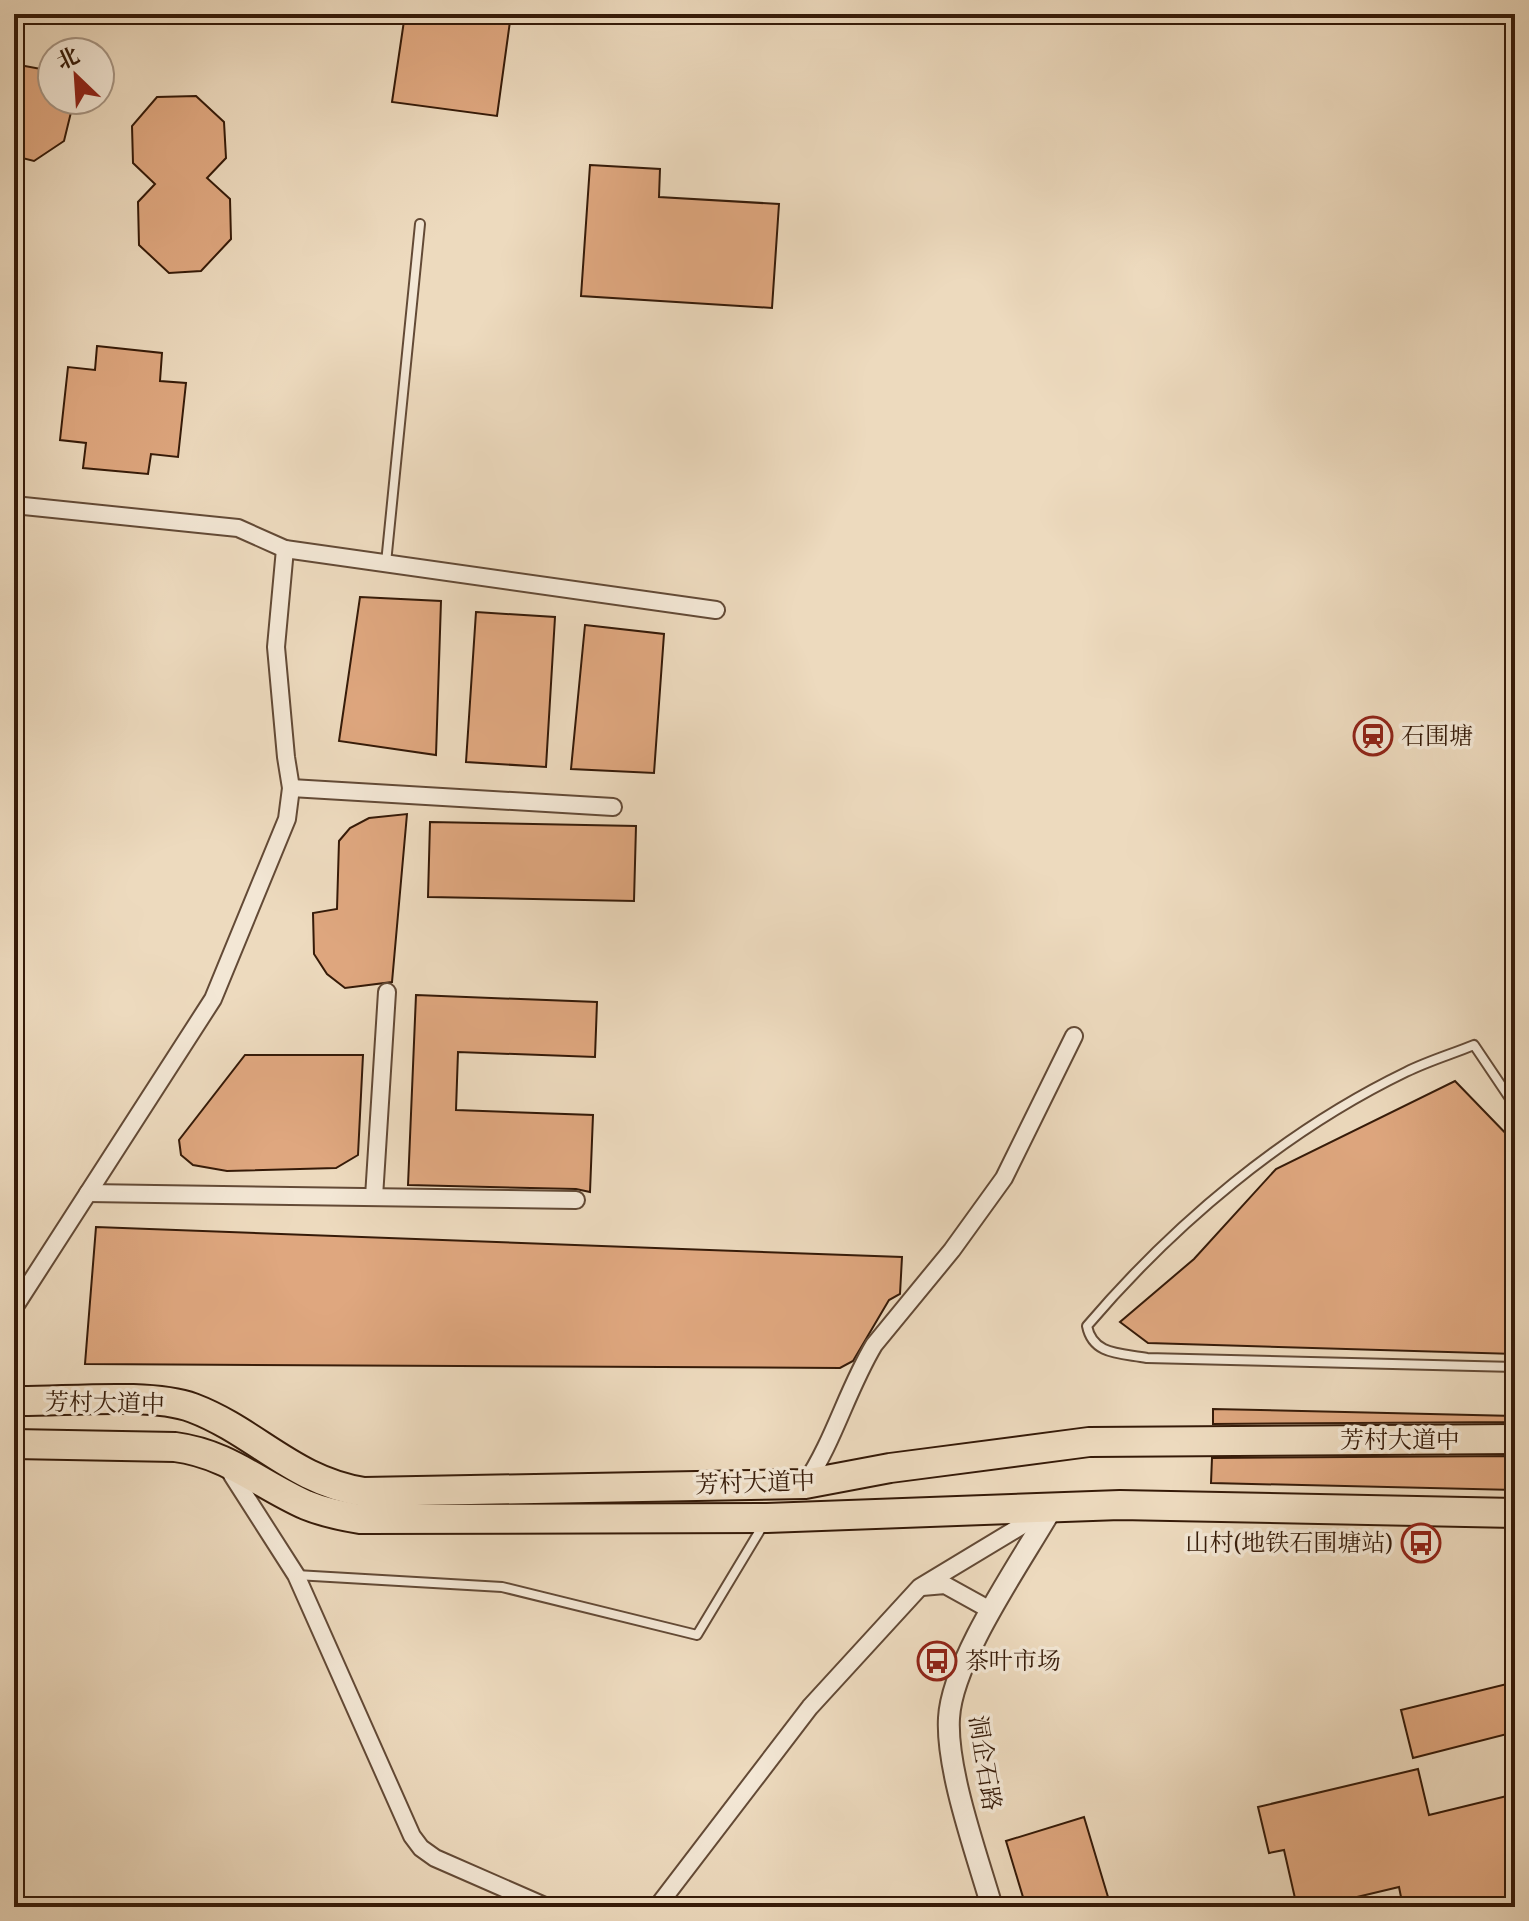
<svg xmlns="http://www.w3.org/2000/svg" width="1529" height="1921" font-family="'Gentium Book Plus','Noto Serif SC',serif">
	<style>
		.building { fill: #dfa77f; stroke: #351a08; stroke-width: 2 }
		.lines { fill: none; stroke-linecap: round; stroke-linejoin: round }
		.service-casing { stroke: #634a36; stroke-width: 12 }
		.minor-casing { stroke: #634a36; stroke-width: 20 }
		.tertiary-casing { stroke: #634a36; stroke-width: 24 }
		.trunk-casing { stroke: #351a08; stroke-width: 32 }
		.service { stroke: #f3e7d5; stroke-width: 8 }
		.minor { stroke: #f3e7d5; stroke-width: 16 }
		.tertiary { stroke: #f3e7d5; stroke-width: 20 }
		.trunk { stroke: #eddabe; stroke-width: 28 }
		.labels { text-anchor: middle; stroke-width: 7; stroke-linejoin: round; paint-order: stroke }
		.poi-label { font-size: 24px; fill: #351a08; stroke: #f3e7d5; text-anchor: start }
		.street-label { font-size: 24px; fill: #351a08; stroke: #f3e7d5 }
	</style>
	<rect width="100%" height="100%" fill="#eddabe"/>
	<filter id="stains"><feTurbulence type="fractalNoise" baseFrequency=".0025" numOctaves="4"/><feColorMatrix values="0 0 0 0 .2 0 0 0 0 .09 0 0 0 0 .02 0 0 0 .5 -.17"/></filter>
	<radialGradient id="worn" r=".72"><stop offset=".6" stop-color="#630" stop-opacity="0"/><stop offset="1" stop-color="#630" stop-opacity=".3"/></radialGradient>
	<g class="building">
		<polygon points="405,14 511,14 497,116 392,102"/>
		<polygon points="14,64 52,71 52,100 74,100 64,141 34,161 14,156"/>
		<polygon points="196,96 224,122 226,158 207,178 230,199 231,239 201,271 169,273 139,245 138,202 155,184 133,163 132,126 157,97"/>
		<polygon points="590,165 660,169 659,197 779,204 772,308 581,296"/>
		<polygon points="97,346 162,353 160,381 186,383 178,457 151,454 148,474 83,468 86,443 60,440 68,367 95,370"/>
		<polygon points="360,597 441,601 436,755 339,741"/>
		<polygon points="476,612 555,617 546,767 466,762"/>
		<polygon points="585,625 664,634 654,773 571,769"/>
		<polygon points="407,814 392,982 345,988 327,974 314,954 313,913 337,909 339,841 350,828 369,818"/>
		<polygon points="430,822 636,826 634,901 428,897"/>
		<polygon points="416,995 597,1002 595,1057 458,1052 456,1110 593,1115 590,1192 576,1189 408,1185"/>
		<polygon points="245,1055 363,1055 358,1155 336,1168 227,1171 193,1165 181,1155 179,1140"/>
		<polygon points="1455,1081 1515,1143 1515,1354 1148,1343 1120,1322 1194,1259 1276,1169"/>
		<polygon points="96,1227 682,1249 902,1257 900,1294 889,1300 853,1361 840,1368 85,1364"/>
		<polygon points="1213,1409 1515,1416 1515,1422 1213,1424"/>
		<polygon points="1515,1456 1515,1490 1211,1483 1212,1458"/>
		<polygon points="1515,1682 1515,1732 1413,1758 1401,1710"/>
		<polygon points="1418,1769 1429,1815 1515,1794 1515,1907 1403,1907 1399,1887 1315,1907 1297,1907 1284,1850 1269,1853 1258,1807"/>
		<polygon points="1084,1817 1111,1907 1026,1907 1006,1841"/>
	</g>
	<g class="lines">
		<defs>
			<g id="service">
				<polyline points="386,563 420,224"/>
				<path d="M 1515,1106 L 1474,1045 C 1452,1054 1428,1061 1406,1072 C 1284,1131 1174,1224 1087,1326 C 1093,1356 1122,1353 1147,1358 L 1515,1367"/>
				<polyline points="296,1575 502,1587 697,1635 765,1522"/>
			</g>
			<g id="minor">
				<polyline points="14,505 238,528 285,549 716,610"/>
				<polyline points="291,788 613,807"/>
				<polyline points="88,1193 576,1200"/>
				<polyline points="374,1197 387,992"/>
				<polyline points="14,1308 213,999 287,819 291,788 286,757 276,647 285,549"/>
				<polyline points="232,1475 296,1575 412,1836 421,1848 435,1858 547,1907"/>
				<path d="M 805,1484 C 834,1441 847,1390 874,1345 L 952,1250 L 1004,1178 L 1074,1036"/>
				<polyline points="922,1587 945,1585 992,1611"/>
				<polyline points="657,1907 810,1707 920,1587 1046,1511"/>
			</g>
			<path id="tertiary" d="M 992,1907 C 977,1855 946,1770 949,1718 C 952,1659 1023,1559 1053,1506"/>
			<g id="trunk">
				<path d="M 14,1401 C 63,1402 149,1392 193,1408 C 256,1432 293,1481 364,1492 L 805,1484 L 890,1468 L 1089,1442 L 1515,1439"/>
				<path d="M 14,1444 L 175,1447 C 228,1454 259,1484 306,1505 C 323,1512 342,1516 360,1519 L 767,1518 L 1120,1505 L 1515,1513"/>
			</g>
		</defs>
		<use href="#service" class="service-casing"/>
		<use href="#minor" class="minor-casing"/>
		<use href="#tertiary" class="tertiary-casing"/>
		<use href="#trunk" class="trunk-casing"/>
		<use href="#service" class="service"/>
		<use href="#minor" class="minor"/>
		<use href="#tertiary" class="tertiary"/>
		<use href="#trunk" class="trunk"/>
	</g>
	<defs>
		<symbol id="station-ring" viewBox="-11 -11 22 22"><circle r="9.5" fill="#f3e7d5" stroke="#8f2418" stroke-width="1.5"/><path d="M-3-6H3Q5-6 5-4V2Q5 4 3 4L4.5 6H3L1.5 4h-3L-3 6H-4.5L-3 4Q-5 4-5 2V-4Q-5-6-3-6ZM-3.5-4v3h7v-3ZM-3.5 1v1.5H-2V1ZM2 1v1.5H3.5V1Z" fill="#8f2418"/></symbol>
		<symbol id="bus-ring" viewBox="-11 -11 22 22"><circle r="9.5" fill="#f3e7d5" stroke="#8f2418" stroke-width="1.5"/><path d="M-5-6H5V4H4V6H2V4H-2V6H-4V4H-5ZM-3.5-4V0h7V-4ZM-3.5 1.2v1.5H-2V1.2ZM2 1.2v1.5H3.5V1.2Z" fill="#8f2418"/></symbol>
	</defs>
	<g fill-rule="evenodd">
		<use href="#station-ring" x="1351" y="714" width="44" height="44"/>
		<use href="#bus-ring" x="1399" y="1521" width="44" height="44"/>
		<use href="#bus-ring" x="915" y="1639" width="44" height="44"/>
	</g>
	<g class="labels">
		<g class="poi-label">
			<text x="1401" y="744">石围塘</text>
			<text x="1393" y="1551" text-anchor="end">山村(地铁石围塘站)</text>
			<text x="965" y="1669">茶叶市场</text>
		</g>
		<g class="street-label">
			<text transform="translate(105 1403) rotate(1)" y="8">芳村大道中</text>
			<text x="1400" y="1448">芳村大道中</text>
			<text transform="translate(755 1483) rotate(-2)" y="8">芳村大道中</text>
			<text transform="translate(985 1763) rotate(81)" y="8">洞企石路</text>
		</g>
	</g>
	<rect width="1529" height="1921" fill="none" stroke="#eddabe" stroke-width="48"/>
	<rect x="16" y="16" width="1497" height="1889" fill="none" stroke="#351a08" stroke-width="4"/>
	<rect x="24" y="24" width="1481" height="1873" fill="none" stroke="#351a08" stroke-width="2"/>
	<g transform="translate(76 76) rotate(335)"><circle r="38" fill="#f3e7d5" stroke="#a79583" stroke-width="2"/>
	<path d="M0-6L14 30L0 20L-14 30Z" fill="#8f2418"/>
	<text y="-12" font-size="22" font-weight="bold" text-anchor="middle" fill="#351a08">北</text>
	</g>
	<rect width="100%" height="100%" filter="url(#stains)"/>
	<rect width="100%" height="100%" fill="url(#worn)"/>
</svg>
